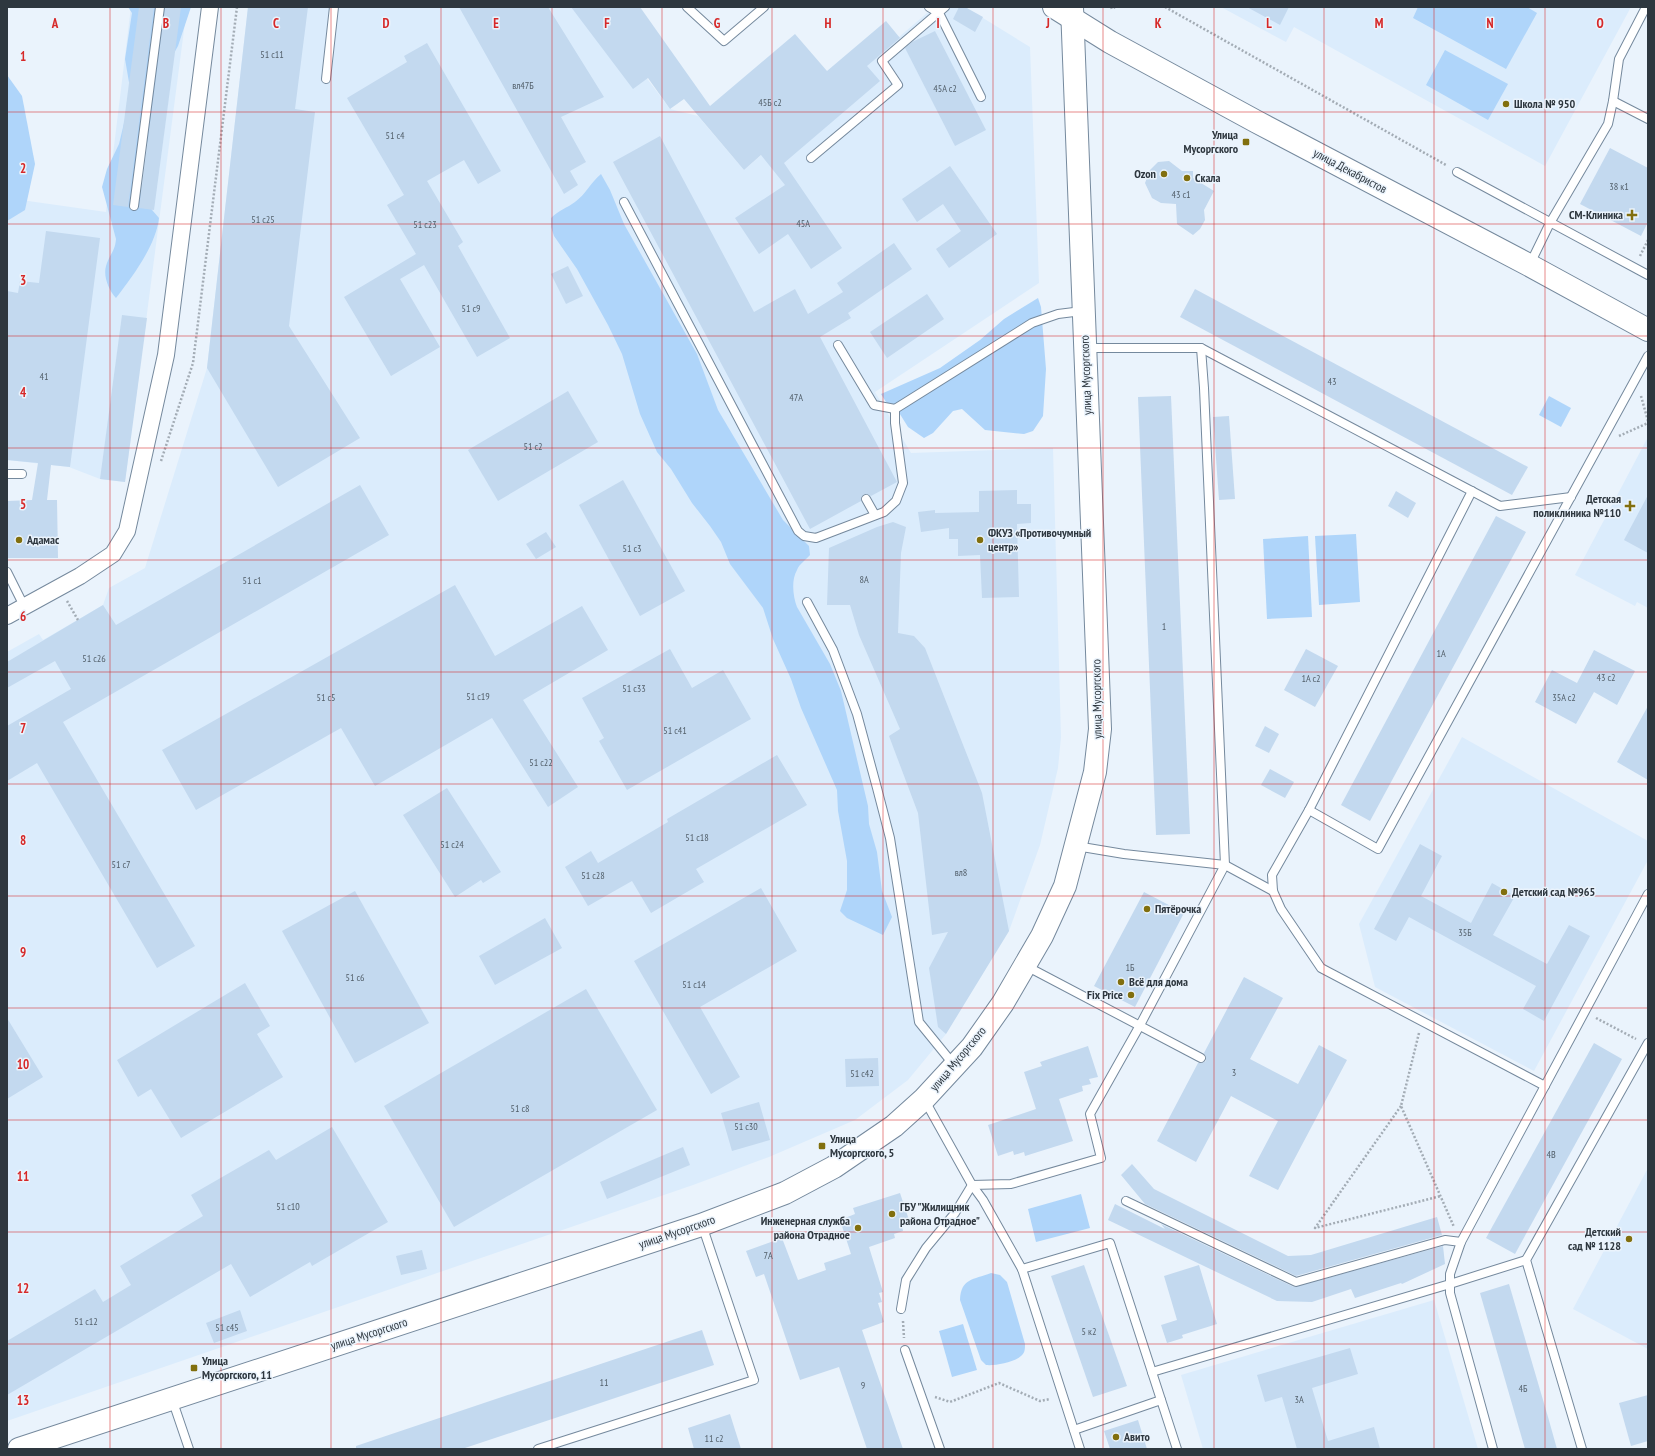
<svg xmlns="http://www.w3.org/2000/svg" width="1655" height="1456" font-family="'PT Sans Narrow',sans-serif">
	<style>
		.built { fill: #dbecfc }
		.green { fill: #afd5fa }
		.building { fill: #c3d9ef }
		.lines { fill: none; stroke-linecap: round; stroke-linejoin: round }
		.lane-casing { stroke: #75899d; stroke-width: 10 }
		.street-casing { stroke: #75899d; stroke-width: 18 }
		.secondary-casing { stroke: #75899d; stroke-width: 24 }
		.path { stroke: #a3acb5; stroke-width: 2.5; stroke-dasharray: 2 2; stroke-linecap: butt }
		.lane { stroke: #fff; stroke-width: 8 }
		.street { stroke: #fff; stroke-width: 16 }
		.secondary { stroke: #fff; stroke-width: 22 }
		.grid { fill: none; stroke: #d62828; stroke-width: 1; stroke-opacity: 0.55 }
		.poi-dot { fill: #816f0e; stroke: #eaf3fc; stroke-width: 1.5 }
		.labels { text-anchor: middle; stroke-width: 3; stroke-linejoin: round; paint-order: stroke }
		.number-label { font-size: 10px; fill: #53606b }
		.poi-label { font-size: 12px; font-weight: bold; fill: #2e373f; stroke: #eaf3fc; text-anchor: start }
		.street-label { font-size: 12px; fill: #2e373f; stroke: #eaf3fc }
		.grid-label { font-size: 13px; text-anchor: middle; font-weight: bold; fill: #d62828; stroke: #eaf3fc; stroke-width: 3; stroke-linejoin: round; paint-order: stroke }
	</style>
	<rect width="100%" height="100%" fill="#eaf3fc"/>
	<g class="built">
		<polygon points="131,7 187,7 125,482 100,479 69,467 7,460 7,198 106,212"/>
		<polygon points="248,7 593,7 670,109 698,116 744,170 934,7 965,7 1030,47 1039,283 875,392 911,453 1053,448 1061,737 1058,768 1040,845 1009,931 946,1034 908,1080 855,1120 769,1157 693,1185 7,1421 7,652 39,634 43,640 103,605 109,588 145,568 207,368"/>
		<polygon points="1221,7 1631,7 1545,166 1294,27 1286,42"/>
		<polygon points="1648,437 1648,608 1637,602 1635,606 1575,575"/>
		<polygon points="1462,737 1648,841 1648,860 1534,1071 1375,987 1359,924"/>
		<polygon points="1648,1168 1648,1349 1573,1309"/>
		<polygon points="1434,1300 1478,1449 1203,1449 1181,1375"/>
	</g>
	<g class="green">
		<path d="M 128,7 L 191,7 L 178,46 L 162,74 L 149,138 L 140,165 L 142,194 L 146,203 L 159,218 C 156,245 133,276 116,298 C 109,290 103,277 106,266 C 109,255 115,252 116,239 L 102,187 L 107,169 L 119,144 L 131,94 L 125,59 L 132,13 Z"/>
		<polygon points="1418,7 1527,7 1537,13 1506,69 1413,18"/>
		<polygon points="1445,50 1508,84 1488,120 1426,85"/>
		<polygon points="7,75 22,96 35,164 25,210 7,221"/>
		<path d="M 601,174 L 610,190 L 624,224 L 697,354 L 718,410 L 783,520 L 809,546 L 810,555 C 806,560 799,564 797,570 C 791,580 793,597 797,607 L 830,664 L 841,691 L 868,806 L 869,824 L 877,852 L 882,891 L 892,917 L 883,935 L 847,918 L 840,911 L 847,890 L 847,861 L 838,811 L 837,790 L 801,708 L 791,679 L 773,639 L 763,608 L 730,564 L 721,542 L 710,526 L 692,503 L 671,469 L 657,452 L 640,414 L 622,354 L 608,325 L 577,269 L 554,236 L 551,227 L 551,218 C 559,210 567,208 575,202 C 586,194 591,182 601,174 Z"/>
		<polygon points="1038,298 1041,307 1046,369 1043,416 1033,431 1024,434 985,430 962,409 953,411 933,433 924,438 908,427 898,411 886,402 881,394 940,368 980,340 1004,319"/>
		<polygon points="1549,396 1571,408 1561,427 1539,415"/>
		<polygon points="1356,534 1360,602 1319,605 1315,536"/>
		<polygon points="1308,536 1312,617 1267,619 1263,539"/>
		<polygon points="1081,1194 1090,1228 1036,1242 1028,1209"/>
		<path d="M 991,1273 L 1000,1275 L 1007,1282 L 1025,1344 C 1025,1349 1025,1353 1021,1356 C 1015,1362 995,1366 986,1365 L 981,1360 L 960,1300 C 961,1278 973,1280 991,1273 Z"/>
		<polygon points="963,1324 977,1370 952,1377 939,1331"/>
	</g>
	<g class="building">
		<polygon points="139,7 154,7 128,207 113,205"/>
		<polygon points="165,7 181,7 154,210 139,208"/>
		<polygon points="248,7 308,7 295,109 315,112 289,326 360,438 278,487 207,368"/>
		<polygon points="459,7 548,7 604,97 561,117 586,162 570,171 578,185 564,194"/>
		<polygon points="571,7 640,7 710,106 795,34 827,71 886,21 900,38 867,66 880,81 784,163 842,248 811,269 788,234 759,254 735,218 785,185 761,155 744,170 684,99 670,109 648,78 633,89"/>
		<polygon points="959,7 965,7 983,17 975,32 953,19"/>
		<polygon points="1247,7 1289,7 1280,25"/>
		<polygon points="935,31 986,130 955,146 905,48 912,42"/>
		<polygon points="427,43 501,171 478,184 464,160 427,181 463,242 458,246 510,338 477,357 424,265 400,279 440,347 391,376 344,297 416,254 387,205 404,195 347,98 407,62 404,56"/>
		<polygon points="660,136 754,312 795,289 808,314 843,292 837,283 894,243 912,269 848,313 851,318 820,337 897,482 871,496 868,494 864,494 861,497 861,501 810,529 613,162"/>
		<polygon points="1610,148 1648,168 1648,222 1641,236 1580,204"/>
		<polygon points="1169,161 1182,171 1193,171 1193,178 1214,191 1204,210 1205,220 1200,229 1193,235 1177,224 1176,204 1161,203 1152,198 1145,183 1150,170 1158,162"/>
		<polygon points="950,166 997,234 949,268 936,249 961,231 943,204 917,222 902,199"/>
		<polygon points="46,231 100,238 70,467 51,465 47,500 57,500 58,558 7,558 7,501 32,500 38,463 7,460 7,291 18,293 20,281 39,283"/>
		<polygon points="568,266 583,296 566,304 551,274"/>
		<polygon points="1195,289 1528,467 1512,495 1180,317"/>
		<polygon points="927,294 944,319 887,358 870,332"/>
		<polygon points="122,315 147,318 125,482 100,479"/>
		<polygon points="568,391 598,442 498,501 468,450"/>
		<polygon points="1171,396 1190,834 1156,835 1138,397"/>
		<polygon points="1229,416 1235,499 1219,500 1213,417"/>
		<polygon points="623,480 685,591 640,616 579,505"/>
		<polygon points="360,485 389,535 63,722 195,946 157,968 37,763 7,781 7,726 71,689 55,661 7,688 7,662 103,605 116,625"/>
		<polygon points="1017,490 1017,504 1031,504 1031,523 1017,524 1019,597 982,598 980,555 958,556 958,539 949,539 949,528 921,532 918,512 935,510 935,513 979,512 979,491"/>
		<polygon points="1396,491 1416,503 1408,518 1388,506"/>
		<polygon points="1648,495 1648,553 1624,540"/>
		<polygon points="1496,516 1526,532 1370,821 1341,805"/>
		<polygon points="893,522 906,527 901,553 898,633 914,636 925,648 982,793 1009,931 946,1034 938,1027 929,968 948,932 932,935 918,813 889,736 900,729 859,635 850,605 827,605 829,548 877,527"/>
		<polygon points="546,532 556,547 536,559 526,544"/>
		<polygon points="455,585 495,656 582,606 608,650 523,700 578,787 548,807 492,718 375,786 341,728 196,810 162,750"/>
		<polygon points="670,649 692,688 723,670 751,719 627,790 599,741 604,738 582,698"/>
		<polygon points="1306,649 1338,666 1315,707 1284,690"/>
		<polygon points="1594,650 1635,671 1617,705 1594,692 1576,724 1535,702 1552,670 1577,683"/>
		<polygon points="1648,706 1648,780 1617,762"/>
		<polygon points="1265,726 1279,734 1269,753 1255,746"/>
		<polygon points="777,755 807,805 696,869 704,882 651,913 632,881 588,906 565,867 591,851 598,863 668,822 667,819"/>
		<polygon points="1270,769 1294,782 1285,798 1261,785"/>
		<polygon points="447,788 501,872 483,883 481,880 455,897 403,815"/>
		<polygon points="1420,844 1442,856 1421,896 1471,923 1492,883 1515,896 1493,935 1547,964 1569,925 1590,936 1544,1021 1523,1009 1536,986 1409,917 1396,941 1374,929"/>
		<polygon points="761,888 797,951 700,1007 740,1077 711,1094 634,961"/>
		<polygon points="355,891 429,1023 355,1063 282,931"/>
		<polygon points="1144,892 1184,913 1135,1007 1094,986"/>
		<polygon points="545,918 562,948 495,985 479,956"/>
		<polygon points="1244,977 1283,998 1250,1059 1298,1084 1319,1045 1347,1060 1278,1190 1249,1176 1278,1121 1231,1096 1196,1162 1157,1141 1198,1063 1202,1063 1206,1061 1206,1057 1204,1053"/>
		<polygon points="245,983 270,1026 257,1034 283,1077 181,1138 151,1089 138,1097 117,1060"/>
		<polygon points="586,989 657,1110 454,1227 384,1106"/>
		<polygon points="7,1018 43,1077 7,1099"/>
		<polygon points="1594,1043 1622,1059 1515,1254 1486,1238"/>
		<polygon points="1088,1046 1098,1077 1089,1079 1091,1084 1082,1086 1083,1091 1059,1099 1073,1141 1025,1156 1024,1152 1014,1155 1013,1151 998,1156 988,1125 1036,1109 1024,1072 1042,1066 1040,1062"/>
		<polygon points="878,1058 879,1086 846,1087 845,1059"/>
		<polygon points="759,1102 770,1140 732,1151 721,1113"/>
		<polygon points="332,1127 388,1222 312,1266 310,1262 250,1297 231,1264 7,1395 7,1341 95,1289 103,1302 131,1285 120,1266 203,1216 191,1195 269,1150 276,1160"/>
		<polygon points="683,1147 690,1165 607,1199 600,1182"/>
		<polygon points="1132,1164 1154,1189 1288,1256 1311,1255 1437,1217 1442,1235 1296,1276 1145,1204 1121,1175"/>
		<polygon points="900,1193 910,1223 902,1226 903,1231 894,1234 895,1238 869,1247 883,1292 879,1293 882,1302 878,1303 884,1322 862,1330 903,1449 867,1449 839,1367 800,1380 764,1274 756,1277 746,1251 782,1238 798,1280 826,1270 824,1263 851,1254 840,1220 855,1214 853,1208"/>
		<polygon points="1115,1204 1165,1229 1161,1224 1294,1287 1443,1246 1445,1264 1402,1284 1401,1283 1355,1298 1351,1289 1312,1302 1277,1301 1108,1220"/>
		<polygon points="422,1250 427,1269 401,1275 396,1256"/>
		<polygon points="1084,1265 1127,1386 1093,1397 1051,1276"/>
		<polygon points="1199,1265 1217,1324 1182,1335 1183,1338 1167,1343 1161,1325 1177,1320 1164,1276"/>
		<polygon points="1509,1284 1548,1417 1557,1449 1525,1449 1480,1293"/>
		<polygon points="240,1310 247,1331 214,1343 206,1323"/>
		<polygon points="702,1330 714,1365 462,1449 356,1449 356,1446"/>
		<polygon points="1350,1348 1358,1374 1312,1388 1328,1441 1374,1427 1380,1449 1297,1449 1282,1397 1265,1402 1257,1375"/>
		<polygon points="1648,1395 1648,1441 1631,1446 1619,1403"/>
		<polygon points="730,1414 741,1449 694,1449 688,1428"/>
		<polygon points="1138,1420 1147,1449 1110,1449 1104,1431"/>
	</g>
	<g class="lines">
		<defs>
			<g id="lane">
				<polyline points="687,7 724,41 764,7"/>
				<polyline points="929,7 939,13 981,97"/>
				<polyline points="326,79 334,7"/>
				<polyline points="1613,101 1648,119"/>
				<polyline points="811,158 898,85 882,61 945,7"/>
				<polyline points="1457,172 1648,275"/>
				<polyline points="624,202 798,531 804,536 816,538 884,512 896,501 903,483 895,423 895,409 1032,323 1058,314 1082,311"/>
				<polyline points="134,206 160,7"/>
				<polyline points="1530,264 1550,223 1608,124 1613,101 1619,59 1646,7"/>
				<polyline points="838,345 874,405 895,409"/>
				<polyline points="1086,348 1201,348 1500,506 1571,497"/>
				<polyline points="7,474 22,474"/>
				<polyline points="1472,491 1309,810 1272,875 1273,891 1281,909 1321,968 1545,1086"/>
				<polyline points="866,499 875,515"/>
				<polyline points="7,572 24,606"/>
				<polyline points="807,602 833,650 857,714 877,788 890,838 919,1022 954,1065"/>
				<polyline points="1309,810 1378,849 1648,356"/>
				<polyline points="1076,846 1124,854 1225,865 1273,891"/>
				<polyline points="1026,966 1201,1058"/>
				<polyline points="924,1099 972,1185 983,1200 1022,1269 1080,1449"/>
				<polyline points="1126,1201 1296,1282 1445,1240 1461,1242"/>
				<polyline points="1022,1269 1110,1243 1177,1449"/>
				<polyline points="901,1309 906,1280 926,1248 955,1213 972,1185 1011,1184 1101,1158 1090,1114 1139,1027 1225,865 1204,388 1201,348"/>
				<polyline points="905,1350 940,1449"/>
				<polyline points="1152,1372 1450,1284 1526,1260"/>
				<polyline points="172,1399 189,1449"/>
				<polyline points="1074,1430 1161,1400"/>
				<polyline points="538,1449 754,1380 702,1225"/>
				<polyline points="1493,1449 1450,1293 1450,1274 1461,1242 1648,894"/>
				<polyline points="1582,1449 1526,1260 1648,1043"/>
			</g>
			<polyline id="street" points="7,616 80,576 113,554 127,531 166,355 210,7"/>
			<g id="secondary">
				<polyline points="1054,7 1110,42 1257,122 1529,265 1648,330"/>
				<polyline points="19,1449 701,1225 785,1193 834,1167 894,1126 924,1099 972,1047 1003,1003 1042,936 1065,886 1095,772 1100,729 1072,7"/>
			</g>
		</defs>
		<use href="#lane" class="lane-casing"/>
		<use href="#street" class="street-casing"/>
		<use href="#secondary" class="secondary-casing"/>
		<g class="path">
			<polyline points="1111,7 1112,9 1115,7"/>
			<polyline points="1165,7 1446,165"/>
			<polyline points="1640,256 1648,240"/>
			<polyline points="1641,396 1648,421"/>
			<polyline points="1619,436 1648,423"/>
			<polyline points="161,461 193,363 237,7"/>
			<polyline points="67,601 78,620"/>
			<polyline points="1596,1018 1636,1039"/>
			<polyline points="1419,1033 1401,1106 1454,1227"/>
			<polyline points="1401,1106 1315,1228 1441,1196"/>
			<polyline points="903,1321 904,1338"/>
			<polyline points="935,1397 950,1402 999,1383 1040,1401 1050,1399"/>
		</g>
		<use href="#lane" class="lane"/>
		<use href="#street" class="street"/>
		<use href="#secondary" class="secondary"/>
	</g>
	<path class="grid" d="M 110,7 L 110,1449M 221,7 L 221,1449M 331,7 L 331,1449M 441,7 L 441,1449M 552,7 L 552,1449M 662,7 L 662,1449M 772,7 L 772,1449M 883,7 L 883,1449M 993,7 L 993,1449M 1103,7 L 1103,1449M 1214,7 L 1214,1449M 1324,7 L 1324,1449M 1434,7 L 1434,1449M 1545,7 L 1545,1449M 7,112 L 1648,112M 7,224 L 1648,224M 7,336 L 1648,336M 7,448 L 1648,448M 7,560 L 1648,560M 7,672 L 1648,672M 7,784 L 1648,784M 7,896 L 1648,896M 7,1008 L 1648,1008M 7,1120 L 1648,1120M 7,1232 L 1648,1232M 7,1344 L 1648,1344"/>
	<g class="poi-dot">
		<circle cx="1506" cy="104" r="4"/>
		<rect x="1242" y="138" width="8" height="8" rx="2"/>
		<circle cx="1164" cy="174" r="4"/>
		<circle cx="1187" cy="178" r="4"/>
		<path d="M1630 209h4v4h4v4h-4v4h-4v-4h-4v-4h4z"/>
		<path d="M1628 500h4v4h4v4h-4v4h-4v-4h-4v-4h4z"/>
		<circle cx="19" cy="540" r="4"/>
		<circle cx="980" cy="540" r="4"/>
		<circle cx="1504" cy="892" r="4"/>
		<circle cx="1147" cy="909" r="4"/>
		<circle cx="1121" cy="982" r="4"/>
		<circle cx="1131" cy="995" r="4"/>
		<rect x="818" y="1142" width="8" height="8" rx="2"/>
		<circle cx="892" cy="1214" r="4"/>
		<circle cx="858" cy="1228" r="4"/>
		<circle cx="1629" cy="1239" r="4"/>
		<rect x="190" y="1364" width="8" height="8" rx="2"/>
		<circle cx="1116" cy="1437" r="4"/>
	</g>
	<g class="labels">
		<g class="number-label">
			<text x="272" y="58">51 с11</text>
			<text x="523" y="89">вл47Б</text>
			<text x="945" y="92">45А с2</text>
			<text x="770" y="106">45Б с2</text>
			<text x="395" y="139">51 с4</text>
			<text x="1619" y="190">38 к1</text>
			<text x="1181" y="198">43 с1</text>
			<text x="263" y="223">51 с25</text>
			<text x="803" y="227">45А</text>
			<text x="425" y="228">51 с23</text>
			<text x="471" y="312">51 с9</text>
			<text x="44" y="380">41</text>
			<text x="1332" y="385">43</text>
			<text x="796" y="401">47А</text>
			<text x="533" y="450">51 с2</text>
			<text x="632" y="552">51 с3</text>
			<text x="864" y="583">8А</text>
			<text x="252" y="584">51 с1</text>
			<text x="1164" y="630">1</text>
			<text x="1441" y="657">1А</text>
			<text x="94" y="662">51 с26</text>
			<text x="1606" y="681">43 с2</text>
			<text x="1311" y="682">1А с2</text>
			<text x="634" y="692">51 с33</text>
			<text x="478" y="700">51 с19</text>
			<text x="326" y="701">51 с5</text>
			<text x="1564" y="701">35А с2</text>
			<text x="675" y="734">51 с41</text>
			<text x="541" y="766">51 с22</text>
			<text x="697" y="841">51 с18</text>
			<text x="452" y="848">51 с24</text>
			<text x="121" y="868">51 с7</text>
			<text x="961" y="876">вл8</text>
			<text x="593" y="879">51 с28</text>
			<text x="1465" y="936">35Б</text>
			<text x="1130" y="971">1Б</text>
			<text x="355" y="981">51 с6</text>
			<text x="694" y="988">51 с14</text>
			<text x="1234" y="1076">3</text>
			<text x="862" y="1077">51 с42</text>
			<text x="520" y="1112">51 с8</text>
			<text x="746" y="1130">51 с30</text>
			<text x="1551" y="1158">4В</text>
			<text x="288" y="1210">51 с10</text>
			<text x="768" y="1259">7А</text>
			<text x="86" y="1325">51 с12</text>
			<text x="227" y="1331">51 с45</text>
			<text x="1089" y="1335">5 к2</text>
			<text x="604" y="1386">11</text>
			<text x="863" y="1389">9</text>
			<text x="1523" y="1392">4Б</text>
			<text x="1299" y="1403">3А</text>
			<text x="714" y="1442">11 с2</text>
		</g>
		<g class="poi-label">
			<text x="1514" y="108">Школа № 950</text>
			<text x="1238" y="139" text-anchor="end">Улица<tspan x="1238" dy="14">Мусоргского</tspan></text>
			<text x="1156" y="178" text-anchor="end">Ozon</text>
			<text x="1195" y="182">Скала</text>
			<text x="1623" y="219" text-anchor="end">СМ-Клиника</text>
			<text x="1621" y="503" text-anchor="end">Детская<tspan x="1621" dy="14">поликлиника №110</tspan></text>
			<text x="988" y="537">ФКУЗ «Противочумный<tspan x="988" dy="14">центр»</tspan></text>
			<text x="27" y="544">Адамас</text>
			<text x="1512" y="896">Детский сад №965</text>
			<text x="1155" y="913">Пятёрочка</text>
			<text x="1129" y="986">Всё для дома</text>
			<text x="1123" y="999" text-anchor="end">Fix Price</text>
			<text x="830" y="1143">Улица<tspan x="830" dy="14">Мусоргского, 5</tspan></text>
			<text x="900" y="1211">ГБУ "Жилищник<tspan x="900" dy="14">района Отрадное"</tspan></text>
			<text x="850" y="1225" text-anchor="end">Инженерная служба<tspan x="850" dy="14">района Отрадное</tspan></text>
			<text x="1621" y="1236" text-anchor="end">Детский<tspan x="1621" dy="14">сад № 1128</tspan></text>
			<text x="202" y="1365">Улица<tspan x="202" dy="14">Мусоргского, 11</tspan></text>
			<text x="1124" y="1441">Авито</text>
		</g>
		<g class="street-label">
			<text transform="translate(1350 171) rotate(28)" y="4">улица Декабристов</text>
			<text transform="translate(1086 375) rotate(-92)" y="4">улица Мусоргского</text>
			<text transform="translate(1097 699) rotate(-91)" y="4">улица Мусоргского</text>
			<text transform="translate(958 1059) rotate(-50)" y="4">улица Мусоргского</text>
			<text transform="translate(677 1232) rotate(-19)" y="4">улица Мусоргского</text>
			<text transform="translate(369 1334) rotate(-18)" y="4">улица Мусоргского</text>
		</g>
	</g>
	<g class="grid-label">
		<text x="55" y="28">A</text>
		<text x="166" y="28">B</text>
		<text x="276" y="28">C</text>
		<text x="386" y="28">D</text>
		<text x="496" y="28">E</text>
		<text x="607" y="28">F</text>
		<text x="717" y="28">G</text>
		<text x="828" y="28">H</text>
		<text x="938" y="28">I</text>
		<text x="1048" y="28">J</text>
		<text x="1158" y="28">K</text>
		<text x="1269" y="28">L</text>
		<text x="1379" y="28">M</text>
		<text x="1490" y="28">N</text>
		<text x="1600" y="28">O</text>
		<text x="23" y="61">1</text>
		<text x="23" y="173">2</text>
		<text x="23" y="285">3</text>
		<text x="23" y="397">4</text>
		<text x="23" y="509">5</text>
		<text x="23" y="621">6</text>
		<text x="23" y="733">7</text>
		<text x="23" y="845">8</text>
		<text x="23" y="957">9</text>
		<text x="23" y="1069">10</text>
		<text x="23" y="1181">11</text>
		<text x="23" y="1293">12</text>
		<text x="23" y="1405">13</text>
	</g>
	<rect width="1655" height="1456" fill="none" stroke="#2e373f" stroke-width="16"/>
</svg>
